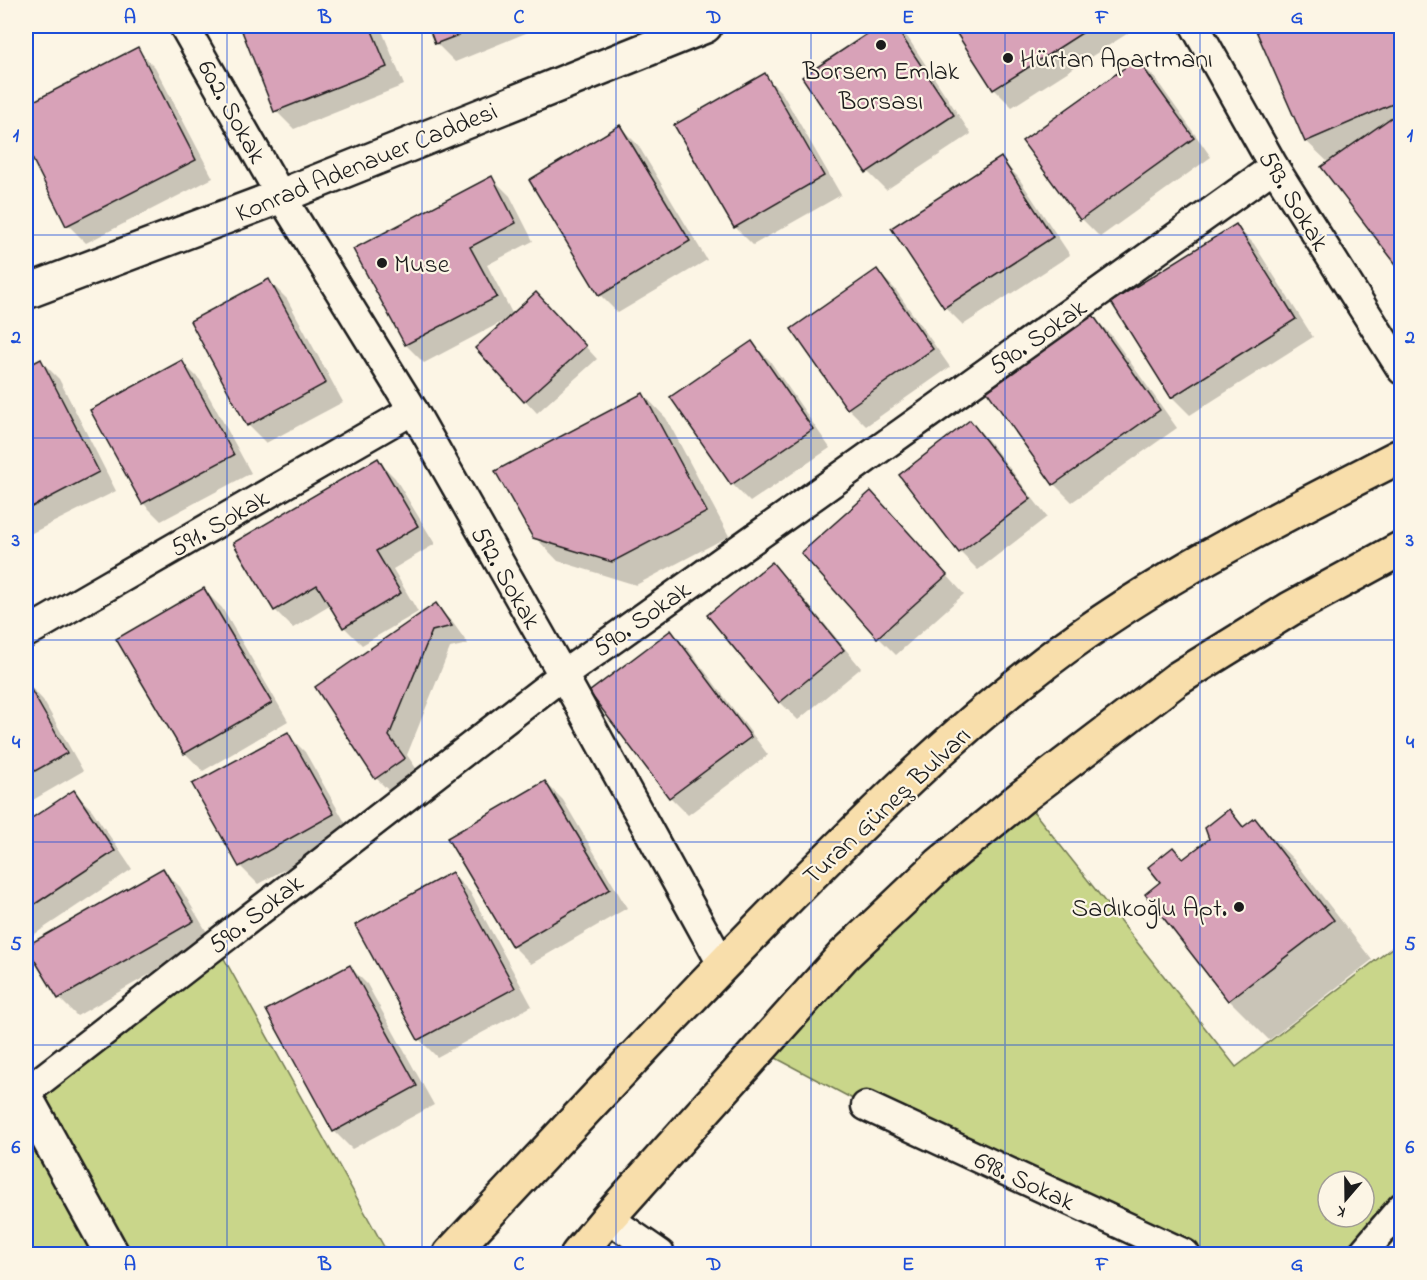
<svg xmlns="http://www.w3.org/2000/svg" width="1427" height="1280" font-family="'Indie Flower',sans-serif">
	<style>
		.green { fill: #c9d68a; stroke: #727953; stroke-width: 1.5; fill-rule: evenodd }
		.shadow { fill: #0003 }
		.building { fill: #d8a2b8; stroke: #1c1c1c; stroke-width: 1.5 }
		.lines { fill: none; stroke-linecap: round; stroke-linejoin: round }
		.street-casing { stroke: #1c1c1c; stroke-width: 33 }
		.secondary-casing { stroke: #1c1c1c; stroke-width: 38 }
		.primary-casing { stroke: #1c1c1c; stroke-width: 38 }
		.street { stroke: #fcf5e5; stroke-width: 28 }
		.secondary { stroke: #fcf5e5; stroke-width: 33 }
		.primary { stroke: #f8deab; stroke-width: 33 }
		.grid { fill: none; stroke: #1d4ed8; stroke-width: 1.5; stroke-opacity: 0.55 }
		.poi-dot { fill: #1c1c1c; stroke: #fcf5e5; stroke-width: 2 }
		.labels { text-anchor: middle; stroke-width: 4.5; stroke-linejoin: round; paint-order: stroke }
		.poi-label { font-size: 26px; fill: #1c1c1c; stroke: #fcf5e5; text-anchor: start }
		.street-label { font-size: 26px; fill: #1c1c1c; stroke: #fcf5e5 }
		.neatline { fill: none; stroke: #1d4ed8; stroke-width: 2 }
		.grid-label { font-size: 20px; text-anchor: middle; font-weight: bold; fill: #1d4ed8 }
	</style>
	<rect width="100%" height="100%" fill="#fcf5e5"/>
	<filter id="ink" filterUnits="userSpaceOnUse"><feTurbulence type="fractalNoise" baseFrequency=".0167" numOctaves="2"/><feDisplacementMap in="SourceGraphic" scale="12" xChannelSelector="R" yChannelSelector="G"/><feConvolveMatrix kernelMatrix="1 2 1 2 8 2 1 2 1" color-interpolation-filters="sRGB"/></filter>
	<g filter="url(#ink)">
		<g class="green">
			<path d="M 1022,797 L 1236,1067 L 1401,941 L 1401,1207 L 1362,1254 L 1185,1254 L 866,1106 L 759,1049 ZM 1328,1181 L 1364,1181 L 1364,1217 L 1328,1217 Z"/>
			<polygon points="216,944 388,1254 26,1254 26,1092"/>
		</g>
		<g class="shadow">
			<polygon points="241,26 380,26 404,85 294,129 276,111"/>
			<polygon points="429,26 543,26 455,62 437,44"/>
			<polygon points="882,26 895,26 908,38 971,134 886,190 868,172 804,77"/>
			<polygon points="954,26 1130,26 1133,30 1012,107 994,89"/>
			<polygon points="1256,26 1402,26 1402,269 1329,163 1306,141"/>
			<polygon points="137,49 155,67 213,178 86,243 68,225 26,143 26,106"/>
			<polygon points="1137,60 1155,78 1211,157 1100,237 1082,219 1024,141"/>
			<polygon points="764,75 782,93 841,195 753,245 735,227"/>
			<polygon points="620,127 638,145 707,260 618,313 600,295"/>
			<polygon points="1000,159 1018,177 1070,255 963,325 945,307 893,229"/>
			<polygon points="492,178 510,196 533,241 487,265 513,315 548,306 597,359 537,413 477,348 509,318 424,363 406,345 355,249"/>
			<polygon points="1236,226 1254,244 1313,337 1190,415 1172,397"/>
			<polygon points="877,271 895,289 950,367 866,426 848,408"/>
			<polygon points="269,281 287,299 343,402 266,443 248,425"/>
			<polygon points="1093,317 1111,335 1177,428 1072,502 1054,484"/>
			<polygon points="752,343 770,361 830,448 750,502 732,484"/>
			<polygon points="41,361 59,379 116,491 26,536 26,369"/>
			<polygon points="182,362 200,380 251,473 161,521 143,503"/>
			<polygon points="643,394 666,418 729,536 636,585 558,561 535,537"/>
			<polygon points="970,422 988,440 1047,517 978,570 960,552"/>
			<polygon points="377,460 395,478 435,544 393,569 418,612 362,645 344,627 331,605 293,628 275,610"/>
			<polygon points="888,510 964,594 896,655 878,637"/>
			<polygon points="772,564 790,582 861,668 798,720 780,702"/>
			<polygon points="204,590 222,608 288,721 203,771 185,753"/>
			<polygon points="435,605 453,623 468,644 450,648 407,755 422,777 394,796 376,778 317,687"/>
			<polygon points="671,632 689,650 768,755 688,815 670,797"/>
			<polygon points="26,682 43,700 83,771 26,804"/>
			<polygon points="287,734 305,752 351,833 258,884 240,866"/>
			<polygon points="545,782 563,800 627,908 531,964 513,946"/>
			<polygon points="74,792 92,810 132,869 26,940 26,824"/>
			<polygon points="1229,811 1245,827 1255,820 1294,860 1372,960 1269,1040 1229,1000 1147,895 1184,860 1211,840"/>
			<polygon points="162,869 180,887 211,939 77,1016 59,998"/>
			<polygon points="452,874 470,892 532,1006 437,1057 419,1039"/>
			<polygon points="349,966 367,984 434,1105 352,1149 334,1131"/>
		</g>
		<g class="building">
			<polygon points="240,26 370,26 387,67 274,112"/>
			<polygon points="428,26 482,26 435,44"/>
			<polygon points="879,26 895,26 954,115 866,173 802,77"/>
			<polygon points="952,26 1093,26 993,90"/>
			<polygon points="1254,26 1392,26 1402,48 1402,64 1395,67 1402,81 1402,100 1305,142"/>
			<polygon points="138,47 196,160 66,226 26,146 26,105"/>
			<polygon points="1137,59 1194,138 1080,220 1022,141"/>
			<polygon points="765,73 824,176 734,228 674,125"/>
			<polygon points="1402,110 1402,272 1321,167"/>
			<polygon points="620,125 690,241 599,296 529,180"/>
			<polygon points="1001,157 1053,237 944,308 891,228"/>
			<polygon points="492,176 516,223 470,247 497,297 405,345 353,249"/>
			<polygon points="1236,224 1296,319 1171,398 1111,302"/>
			<polygon points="877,269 933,349 847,409 791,329"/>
			<polygon points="269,279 326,383 247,426 190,321"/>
			<polygon points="536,292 586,346 524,402 475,348"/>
			<polygon points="1093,315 1160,410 1053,485 986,390"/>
			<polygon points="752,341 813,429 731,485 670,397"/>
			<polygon points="41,359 99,472 26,510 26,367"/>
			<polygon points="182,360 234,455 142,504 90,410"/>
			<polygon points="643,393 707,512 612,562 533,538 495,471"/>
			<polygon points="970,420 1031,499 959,553 899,475"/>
			<polygon points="378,458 418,526 376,551 401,593 343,628 317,585 274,611 233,543"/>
			<polygon points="871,491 947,575 877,638 801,553"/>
			<polygon points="772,562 844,650 779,703 707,615"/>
			<polygon points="204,588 272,703 184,754 116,639"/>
			<polygon points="436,603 452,626 432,631 389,736 405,758 375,779 315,687"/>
			<polygon points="671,630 751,737 669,798 589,692"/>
			<polygon points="26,681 67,753 26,776"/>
			<polygon points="288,732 334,814 239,867 192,784"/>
			<polygon points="545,781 610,889 512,947 447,838"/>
			<polygon points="74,790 115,851 26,910 26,822"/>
			<polygon points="1229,809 1243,827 1255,818 1334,920 1228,1001 1145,894 1160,882 1148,867 1173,847 1183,859 1209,839 1205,828"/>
			<polygon points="163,868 194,921 58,999 26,946"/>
			<polygon points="452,872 515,988 418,1040 355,925"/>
			<polygon points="350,965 417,1086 333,1132 266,1010"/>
		</g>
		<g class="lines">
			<defs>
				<g id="street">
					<polyline points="184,26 281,196 413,410 563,675 722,964"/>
					<polyline points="1195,26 1274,167 1402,370"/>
					<polyline points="26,633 413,410"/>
					<polyline points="26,1092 563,675 1274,167"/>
					<polyline points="866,1106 1185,1254"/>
					<polyline points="608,1218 660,1254"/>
					<polyline points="1362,1254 1402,1207"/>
				</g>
				<g id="secondary">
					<polyline points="26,292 281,196 705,26"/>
					<polyline points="26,1098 112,1254"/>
				</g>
				<g id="primary">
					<path d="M 450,1254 C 568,1129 684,1002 806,880 C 877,809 949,738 1028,676 C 1141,585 1273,521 1402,455"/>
					<polyline points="578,1254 608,1218 843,956 940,864 1022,797 1177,679 1290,609 1402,548"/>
				</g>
			</defs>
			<use href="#street" class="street-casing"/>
			<use href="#secondary" class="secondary-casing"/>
			<use href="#primary" class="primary-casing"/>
			<use href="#street" class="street"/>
			<use href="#secondary" class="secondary"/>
			<use href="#primary" class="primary"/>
		</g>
	</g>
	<path class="grid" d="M 227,26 L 227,1254M 422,26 L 422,1254M 616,26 L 616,1254M 811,26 L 811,1254M 1005,26 L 1005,1254M 1200,26 L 1200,1254M 26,235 L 1402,235M 26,438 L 1402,438M 26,640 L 1402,640M 26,842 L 1402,842M 26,1045 L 1402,1045"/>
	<g class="poi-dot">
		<circle cx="881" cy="45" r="6"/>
		<circle cx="1008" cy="58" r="6"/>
		<circle cx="382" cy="263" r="6"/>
		<circle cx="1239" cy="907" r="6"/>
	</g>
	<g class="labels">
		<g class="poi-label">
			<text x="1020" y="67">Hürtan Apartmanı</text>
			<text x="881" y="79" text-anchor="middle">Borsem Emlak<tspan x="881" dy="30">Borsası</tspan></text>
			<text x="394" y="272">Muse</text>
			<text x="1227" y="916" text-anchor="end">Sadıkoğlu Apt.</text>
		</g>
		<g class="street-label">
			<text transform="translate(233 111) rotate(61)" y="9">602. Sokak</text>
			<text transform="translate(366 161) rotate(-22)" y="9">Konrad Adenauer Caddesi</text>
			<text transform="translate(1295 200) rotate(59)" y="9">593. Sokak</text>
			<text transform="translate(1037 336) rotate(-35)" y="9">590. Sokak</text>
			<text transform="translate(219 522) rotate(-30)" y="9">591. Sokak</text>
			<text transform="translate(507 577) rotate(60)" y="9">592. Sokak</text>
			<text transform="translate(641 618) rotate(-35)" y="9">590. Sokak</text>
			<text transform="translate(886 805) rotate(-43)" y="9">Turan Güneş Bulvarı</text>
			<text transform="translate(255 913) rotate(-38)" y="9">590. Sokak</text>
			<text transform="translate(1025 1180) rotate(25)" y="9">698. Sokak</text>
		</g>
	</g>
	<rect width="1427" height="1280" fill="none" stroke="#fcf5e5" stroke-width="66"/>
	<g transform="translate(1346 1199) rotate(200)"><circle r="28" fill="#fcf5e5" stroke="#a29e95" stroke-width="1.5"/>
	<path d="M0-4.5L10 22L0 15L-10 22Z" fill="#1c1c1c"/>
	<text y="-9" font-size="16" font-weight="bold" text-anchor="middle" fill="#1c1c1c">K</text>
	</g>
	<rect x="33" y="33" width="1361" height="1214" class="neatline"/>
	<g class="grid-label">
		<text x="130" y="23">A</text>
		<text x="325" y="23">B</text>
		<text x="519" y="23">C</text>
		<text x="714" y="23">D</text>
		<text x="908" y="23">E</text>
		<text x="1102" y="23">F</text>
		<text x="1297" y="23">G</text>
		<text x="16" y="141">1</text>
		<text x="1410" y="141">1</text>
		<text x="16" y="343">2</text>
		<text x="1410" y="343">2</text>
		<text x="16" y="546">3</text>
		<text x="1410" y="546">3</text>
		<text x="16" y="748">4</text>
		<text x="1410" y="748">4</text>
		<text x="16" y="950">5</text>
		<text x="1410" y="950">5</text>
		<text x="16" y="1153">6</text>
		<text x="1410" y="1153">6</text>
		<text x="130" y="1270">A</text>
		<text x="325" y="1270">B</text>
		<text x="519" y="1270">C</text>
		<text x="714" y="1270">D</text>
		<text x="908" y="1270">E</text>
		<text x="1102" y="1270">F</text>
		<text x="1297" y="1270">G</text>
	</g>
</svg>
